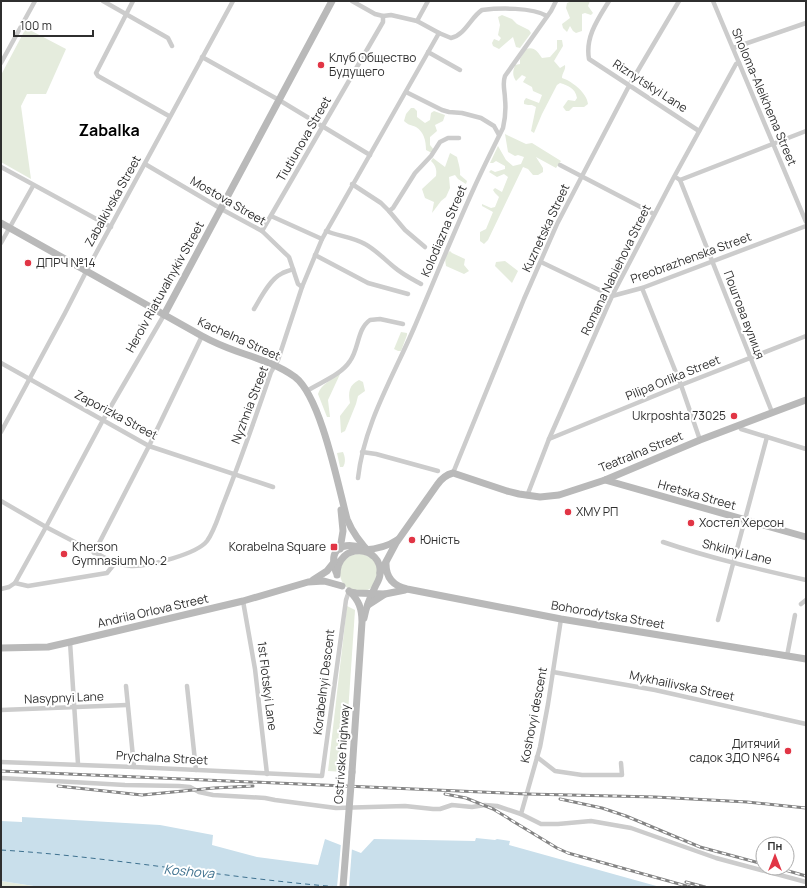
<svg xmlns="http://www.w3.org/2000/svg" width="807" height="888" font-family="Manrope,sans-serif">
	<style>
		.green { fill: #e5ecdd }
		.water { fill: #c9dfeb }
		.pier { fill: #fff }
		.lines { fill: none; stroke-linecap: round; stroke-linejoin: round }
		.ferry { stroke: #3e718f; stroke-width: 1; stroke-dasharray: 5 4; stroke-linecap: butt }
		.street { stroke: #ccc; stroke-width: 4.5 }
		.secondary { stroke: #b9b9b9; stroke-width: 7 }
		.rail-casing { stroke: #848484; stroke-width: 3 }
		.rail { stroke: #fff; stroke-width: 1.5; stroke-dasharray: 4.5; stroke-linecap: butt }
		.secondary-bridge { stroke: #b9b9b9; stroke-width: 7 }
		.poi-dot { fill: #e13545; stroke: #fff; stroke-width: 1.5 }
		.labels { text-anchor: middle; stroke-width: 4; stroke-linejoin: round; paint-order: stroke }
		.poi-label { font-size: 12px; fill: #2f2f2f; stroke: #fff; text-anchor: start }
		.street-label { font-size: 12px; fill: #2f2f2f; stroke: #fff }
		.water-label { font-size: 13px; font-style: italic; fill: #3e718f; stroke: #fff }
		.district-label { font-size: 16px; font-weight: bold; fill: #000; stroke: #fff }
	</style>
	<rect width="100%" height="100%" fill="#fff"/>
	<g class="green">
		<polygon points="572,1 590,1 588,6 593,13 591,15 585,13 582,14 582,31 576,33 573,31 570,26 567,32 563,28 562,24 570,18 566,8 567,3"/>
		<polygon points="502,15 512,19 517,24 529,30 531,33 520,48 516,47 513,37 499,49 493,46 492,43 494,39 499,41 501,38 498,35 500,25 498,17"/>
		<polygon points="26,28 66,49 46,94 27,94 21,106 31,179 1,162 1,75"/>
		<path d="M 557,40 L 562,40 L 563,46 L 554,61 L 560,68 L 565,65 C 566,70 562,73 562,78 C 572,81 587,93 588,104 L 584,107 L 573,107 L 569,111 L 566,111 L 563,107 L 568,100 L 575,101 L 577,98 C 575,88 569,86 560,83 L 557,85 L 542,114 L 534,133 L 531,131 L 536,107 L 532,105 L 528,105 L 524,104 L 524,101 L 526,98 L 539,103 L 542,95 L 533,91 L 532,87 L 523,82 L 526,77 L 522,75 L 516,81 C 512,75 513,71 515,65 L 520,64 L 520,59 L 526,49 C 534,46 538,52 542,58 L 550,57 L 557,49 Z"/>
		<path d="M 411,108 L 414,108 L 417,111 L 417,117 L 425,123 L 430,120 L 431,113 L 434,111 L 445,115 L 443,121 L 435,125 L 437,131 L 430,137 L 430,145 L 434,150 L 432,153 L 426,150 C 426,141 424,132 416,127 C 411,125 408,125 404,121 L 406,114 Z"/>
		<polygon points="505,134 526,144 532,143 561,161 556,168 536,157 543,168 543,172 538,175 533,175 528,169 523,167 488,240 484,244 480,241 480,232 486,229 493,212 482,206 482,204 491,208 495,207 499,197 495,193 493,190 495,188 502,192 508,177 504,174 497,177 489,172 491,170 495,172 505,169 505,166 496,161 493,163 490,163 498,146 506,160 513,166 521,164 524,157 518,155 515,156 508,152"/>
		<path d="M 450,153 L 457,157 C 458,162 461,170 460,175 L 467,181 L 466,184 L 458,179 L 455,175 L 449,177 L 450,188 L 446,197 L 441,201 L 432,213 L 434,202 L 425,198 L 422,189 L 436,176 C 437,170 436,166 431,161 L 433,158 L 445,167 Z"/>
		<path d="M 450,251 L 452,253 L 465,259 L 464,265 L 469,271 L 464,274 L 446,266 C 445,260 444,255 450,251 Z"/>
		<polygon points="505,261 518,271 512,283 495,266 496,262"/>
		<polygon points="401,332 407,333 407,335 401,351 398,351 394,349"/>
		<path d="M 341,372 L 328,400 L 330,417 L 327,417 L 318,394 C 321,384 333,379 341,372 Z"/>
		<path d="M 359,380 L 363,382 L 365,391 L 358,396 L 356,404 L 345,431 L 341,433 L 340,416 L 350,403 C 348,392 349,385 359,380 Z"/>
		<path d="M 343,452 C 345,456 346,463 343,467 L 340,467 L 337,453 Z"/>
		<circle cx="359" cy="573" r="19"/>
		<polygon points="347,606 355,610 344,772 328,771"/>
		<polygon points="1,881 40,887 1,887"/>
	</g>
	<polygon class="water" points="22,817 160,825 213,835 212,845 257,857 318,865 325,839 361,853 374,839 475,841 476,838 495,840 497,839 510,841 509,845 660,887 126,887 116,886 113,887 40,887 1,881 1,821 22,822"/>
	<polygon class="pier" points="341,843 352,848 349,887 337,887"/>
	<g class="lines">
		<path class="ferry" d="M 1,850 C 114,857 226,878 339,887"/>
		<g class="street">
			<polyline points="103,1 168,38 172,46"/>
			<polyline points="133,1 96,73 98,76 169,116"/>
			<path d="M 352,1 L 375,14 L 383,16 L 391,15 L 417,21 L 439,33 L 451,38 C 465,35 471,17 482,10 C 499,8 532,7 547,16"/>
			<path d="M 609,1 C 598,19 585,37 589,59 L 699,131"/>
			<polyline points="713,1 806,222"/>
			<polyline points="417,21 428,1"/>
			<polyline points="733,48 806,23"/>
			<polyline points="428,52 460,70"/>
			<polyline points="202,57 279,100 370,155"/>
			<polyline points="1,63 35,1"/>
			<polyline points="406,92 442,110 449,112 462,113 481,118 494,126 499,135"/>
			<polyline points="145,164 225,211 262,231 289,257 298,284 302,287"/>
			<polyline points="560,165 654,214"/>
			<polyline points="1,167 111,227"/>
			<polyline points="677,178 680,180 806,131"/>
			<polyline points="680,180 772,412"/>
			<polyline points="352,184 381,203 389,211 405,230 425,247"/>
			<polyline points="389,211 393,208 415,173 431,156 440,142 448,138 459,138"/>
			<polyline points="271,216 322,239"/>
			<polyline points="262,231 383,22 383,16"/>
			<path d="M 326,231 C 338,236 353,237 365,244 C 376,250 384,259 394,267 C 402,274 412,279 421,284"/>
			<polyline points="1,243 33,186"/>
			<polyline points="315,255 368,283 408,294"/>
			<polyline points="541,262 612,296 642,288 806,226"/>
			<polyline points="642,288 681,385 700,440"/>
			<path d="M 254,309 C 260,299 270,279 281,274 C 284,272 289,271 293,269"/>
			<polyline points="1,363 149,446 273,487"/>
			<path d="M 307,391 C 321,382 341,375 350,361 C 359,349 357,329 370,320 L 380,319 L 403,324"/>
			<polyline points="739,425 741,429 806,449"/>
			<polyline points="1,432 65,313 88,268 233,1"/>
			<polyline points="549,439 681,385 806,336"/>
			<polyline points="362,452 376,454 438,471"/>
			<polyline points="453,473 524,299 557,224 630,84 679,1"/>
			<path d="M 358,478 C 364,424 393,377 414,328 C 434,281 453,234 474,188 C 483,168 493,148 503,128 C 505,119 506,108 505,99 C 505,91 502,84 505,76 L 551,11 L 556,1"/>
			<polyline points="527,496 549,439 612,296 674,177 736,64 739,63"/>
			<polyline points="1,501 46,527 115,563"/>
			<path d="M 663,542 C 710,558 758,569 806,580"/>
			<polyline points="94,553 149,446 202,336"/>
			<path d="M 15,583 L 28,586 L 107,573 L 115,563 C 121,564 127,566 133,566 C 150,566 197,554 207,541 C 215,530 219,514 224,502 C 241,459 256,416 271,372 L 278,360 L 302,287 L 322,239 L 439,33"/>
			<polyline points="1,589 9,587 15,583 46,527 103,420 164,315"/>
			<polyline points="243,601 255,669 267,774"/>
			<polyline points="801,604 806,600"/>
			<polyline points="718,620 767,437"/>
			<polyline points="70,642 78,764"/>
			<polyline points="787,656 795,615"/>
			<polyline points="553,672 655,690 806,724"/>
			<polyline points="126,686 134,767"/>
			<polyline points="187,686 196,770"/>
			<polyline points="1,710 127,705"/>
			<polyline points="537,757 555,771 582,775 622,775 621,763"/>
			<polyline points="1,762 134,767 322,776 346,600 349,591"/>
			<polyline points="1,778 125,785 179,786 190,787 199,792 213,795 265,798 275,800 336,808 405,806 433,809 440,809 452,805 472,807 485,805 497,806 521,814 541,824 558,824 591,821 631,828 716,858 806,882"/>
			<polyline points="521,814 540,747 548,704 561,619"/>
		</g>
		<g class="secondary">
			<path d="M 1,223 L 202,336 C 213,342 225,347 236,351 C 256,358 277,364 295,377 C 321,397 338,485 347,519 C 353,534 361,544 372,555"/>
			<polyline points="164,315 332,1"/>
			<polyline points="605,480 806,537"/>
			<polyline points="340,549 343,531 341,510"/>
			<path d="M 364,550 C 376,549 387,547 397,540"/>
			<path d="M 386,564 C 386,578 394,586 407,589 L 561,619 L 806,659"/>
			<path d="M 336,572 C 328,549 342,541 363,548"/>
			<path d="M 380,573 L 396,543 L 437,485 C 441,479 445,475 453,473 L 507,491 L 519,494 L 540,497 L 559,495 L 605,480 L 700,440 L 806,400"/>
			<path d="M 337,575 C 337,541 383,545 380,574 C 380,578 378,581 376,585 C 371,595 366,607 364,618"/>
			<polyline points="313,580 327,571 335,561"/>
			<path d="M 349,591 C 359,600 362,609 362,622 L 352,772"/>
			<polyline points="350,592 356,593 385,594"/>
			<polyline points="368,605 385,594 405,590"/>
			<polyline points="1,648 48,647 70,642 243,601 308,582 324,581 342,586"/>
		</g>
		<defs>
			<g id="rail">
				<polyline points="1,771 527,794 655,797 747,802 806,808"/>
				<polyline points="58,786 142,795 214,788 253,786"/>
				<polyline points="445,794 466,798 493,809 557,848 568,853 690,887"/>
				<polyline points="560,799 602,808 626,816 700,847 763,864"/>
				<polyline points="778,868 806,876"/>
				<polyline points="686,882 705,887"/>
			</g>
		</defs>
		<use href="#rail" class="rail-casing"/>
		<use href="#rail" class="rail"/>
		<polyline class="secondary-bridge" points="343,887 352,772"/>
	</g>
	<g class="poi-dot">
		<circle cx="321" cy="65" r="4"/>
		<circle cx="28" cy="263" r="4"/>
		<circle cx="734" cy="416" r="4"/>
		<circle cx="568" cy="512" r="4"/>
		<circle cx="691" cy="523" r="4"/>
		<circle cx="412" cy="540" r="4"/>
		<rect x="330" y="543" width="8" height="8" rx="2"/>
		<circle cx="64" cy="554" r="4"/>
		<circle cx="788" cy="751" r="4"/>
	</g>
	<g class="labels">
		<g class="poi-label">
			<text x="329" y="62">Клуб Общество<tspan x="329" dy="14">Будущего</tspan></text>
			<text x="36" y="267">ДПРЧ №14</text>
			<text x="726" y="420" text-anchor="end">Ukrposhta 73025</text>
			<text x="576" y="516">ХМУ РП</text>
			<text x="699" y="527">Хостел Херсон</text>
			<text x="420" y="544">Юність</text>
			<text x="72" y="551">Kherson<tspan x="72" dy="14">Gymnasium No. 2</tspan></text>
			<text x="326" y="551" text-anchor="end">Korabelna Square</text>
			<text x="780" y="748" text-anchor="end">Дитячий<tspan x="780" dy="14">садок ЗДО №64</tspan></text>
		</g>
		<g class="street-label">
			<text transform="translate(650 86) rotate(33)" y="4">Riznytskyi Lane</text>
			<text transform="translate(764 97) rotate(67)" y="4">Sholoma-Aleikhema Street</text>
			<text transform="translate(304 139) rotate(-60)" y="4">Tiutiunova Street</text>
			<text transform="translate(113 201) rotate(-61)" y="4">Zabalkivska Street</text>
			<text transform="translate(228 201) rotate(30)" y="4">Mostova Street</text>
			<text transform="translate(546 228) rotate(-65)" y="4">Kuznetska Street</text>
			<text transform="translate(444 231) rotate(-67)" y="4">Kolodiazna Street</text>
			<text transform="translate(691 258) rotate(-20)" y="4">Preobrazhenska Street</text>
			<text transform="translate(616 270) rotate(-64)" y="4">Romana Nabiehova Street</text>
			<text transform="translate(165 287) rotate(-61)" y="4">Heroiv Riatuvalnykiv Street</text>
			<text transform="translate(744 315) rotate(69)" y="4">Поштова вулиця</text>
			<text transform="translate(239 339) rotate(24)" y="4">Kachelna Street</text>
			<text transform="translate(673 378) rotate(-22)" y="4">Pilipa Orlika Street</text>
			<text transform="translate(250 405) rotate(-69)" y="4">Nyzhnia Street</text>
			<text transform="translate(116 415) rotate(28)" y="4">Zaporizka Street</text>
			<text transform="translate(641 452) rotate(-22)" y="4">Teatralna Street</text>
			<text transform="translate(697 495) rotate(16)" y="4">Hretska Street</text>
			<text transform="translate(737 552) rotate(14)" y="4">Shkilnyi Lane</text>
			<text transform="translate(153 611) rotate(-13)" y="4">Andriia Orlova Street</text>
			<text transform="translate(608 615) rotate(10)" y="4">Bohorodytska Street</text>
			<text transform="translate(324 682) rotate(-83)" y="4">Korabelnyi Descent</text>
			<text transform="translate(267 686) rotate(83)" y="4">1st Flotskyi Lane</text>
			<text transform="translate(682 686) rotate(12)" y="4">Mykhailivska Street</text>
			<text transform="translate(64 698) rotate(-2)" y="4">Nasypnyi Lane</text>
			<text transform="translate(534 715) rotate(-79)" y="4">Koshovyi descent</text>
			<text transform="translate(342 754) rotate(-86)" y="4">Ostrivske highway</text>
			<text transform="translate(162 758) rotate(3)" y="4">Prychalna Street</text>
		</g>
		<g class="water-label">
			<text transform="translate(189 871) rotate(5)" y="5">Koshova</text>
		</g>
		<g class="district-label">
			<text x="109" y="136">Zabalka</text>
		</g>
	</g>
	<rect width="807" height="888" fill="none" stroke="#2f2f2f" stroke-width="4"/>
	<g transform="translate(775 856)"><circle r="19" fill="#ffffff" stroke="#acacac"/>
	<path d="M0-3L7 15L0 10L-7 15Z" fill="#e13545"/>
	<text y="-6" font-size="11" font-weight="bold" text-anchor="middle" fill="#2f2f2f">Пн</text>
	</g>
	<path d="M14 30v6h79v-6" fill="none" stroke="#2f2f2f" stroke-width="2"/>
	<text x="20" y="30" font-size="12" fill="#2f2f2f" stroke="#ffffff" stroke-width="3" paint-order="stroke">100 m</text>
</svg>
